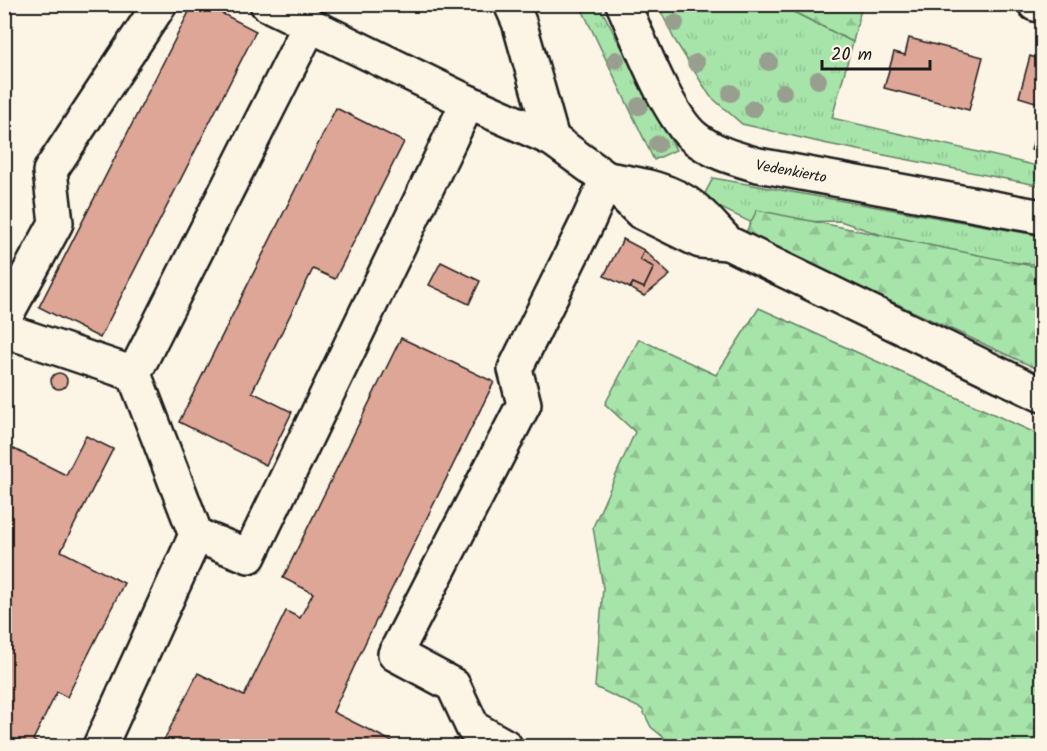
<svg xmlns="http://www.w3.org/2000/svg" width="1047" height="751" font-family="Kalam,sans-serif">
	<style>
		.grass { fill: url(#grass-tufts); stroke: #628063; stroke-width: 1.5 }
		.forest { fill: url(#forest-firs); stroke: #628063; stroke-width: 1.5 }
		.building { fill: #dea697; stroke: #1c1c1c; stroke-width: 1.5 }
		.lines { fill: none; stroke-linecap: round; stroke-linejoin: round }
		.minor-casing { stroke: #1c1c1c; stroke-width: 38 }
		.minor { stroke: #fcf5e5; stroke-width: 33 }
		.tree { fill: #989f8e }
		.labels { text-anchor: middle; stroke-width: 5; stroke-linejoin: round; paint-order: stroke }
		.street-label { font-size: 15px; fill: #1c1c1c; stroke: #fcf5e5 }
	</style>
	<defs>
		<pattern id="grass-tufts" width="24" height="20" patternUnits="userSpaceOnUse" patternTransform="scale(1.5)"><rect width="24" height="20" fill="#a7e4aa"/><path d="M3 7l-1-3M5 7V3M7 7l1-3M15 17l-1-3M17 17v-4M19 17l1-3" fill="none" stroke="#8fc392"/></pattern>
		<pattern id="forest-firs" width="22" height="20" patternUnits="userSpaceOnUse" patternTransform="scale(1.5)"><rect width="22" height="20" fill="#a7e4aa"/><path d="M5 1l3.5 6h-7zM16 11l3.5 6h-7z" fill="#8fc392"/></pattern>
	</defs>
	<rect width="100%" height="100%" fill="#fcf5e5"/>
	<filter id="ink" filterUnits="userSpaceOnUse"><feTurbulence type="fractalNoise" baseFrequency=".0167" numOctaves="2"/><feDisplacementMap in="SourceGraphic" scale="12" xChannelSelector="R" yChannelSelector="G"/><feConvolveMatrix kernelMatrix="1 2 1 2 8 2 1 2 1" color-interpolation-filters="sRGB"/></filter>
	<g filter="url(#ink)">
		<g class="grass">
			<polygon points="580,5 599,5 676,150 654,160"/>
			<polygon points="658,5 780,5 853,42 832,118 1042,167 1042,186 823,143 742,124 710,96 674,39"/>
			<polygon points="713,178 1042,236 1042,265 944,256 840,221 797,222 773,233 702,199"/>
		</g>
		<g class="forest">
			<polygon points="780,5 862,5 853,42"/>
			<polygon points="757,210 1042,268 1042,371 745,234"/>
			<polygon points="759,308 1042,436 1042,746 674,746 651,727 642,709 595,687 603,588 593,527 635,432 605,404 639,339 716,375"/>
		</g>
		<g class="building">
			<polygon points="193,4 204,4 256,31 100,338 39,307"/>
			<polygon points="909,38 983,57 969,110 884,88 894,52 905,55"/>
			<polygon points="1030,56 1042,60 1042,104 1019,97"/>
			<polygon points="336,108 404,142 335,279 313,269 252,392 292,412 266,465 179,422"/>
			<polygon points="1034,140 1042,142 1042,153 1031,150"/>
			<polygon points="623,239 644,250 640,260 654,267 644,288 633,283 630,288 604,276"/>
			<polygon points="644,250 670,275 644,296 630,288 633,283 644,288 654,267 640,260"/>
			<polygon points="441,262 480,281 469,304 429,285"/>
			<polygon points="401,338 494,382 368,637 333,712 401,746 161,746 198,673 244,696 286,611 300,618 313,593 283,578"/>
			<circle cx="59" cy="381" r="8"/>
			<polygon points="86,436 113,449 61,551 124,583 67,697 57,692 33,740 42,746 4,746 4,444 66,475"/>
		</g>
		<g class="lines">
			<defs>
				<g id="minor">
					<polyline points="267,4 468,102 552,139 607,179 641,212 700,241 728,243"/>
					<polyline points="511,4 519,22 552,139"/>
					<path id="s1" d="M 623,4 C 638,37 668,117 695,138 C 714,153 734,158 758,165 L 1042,217"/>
					<polyline points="1035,4 1042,6"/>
					<path d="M 607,179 C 637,184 671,189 695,209 C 707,219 717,232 728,243 L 1042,395"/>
					<polyline points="4,319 56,223 50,171 160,4"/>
					<polyline points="4,330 134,374"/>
					<polyline points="196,535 134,374 310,25"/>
					<polyline points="100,746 196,535 249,556 468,102"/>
					<polyline points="505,746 473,728 453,685 395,654 524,404 515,369 588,221 607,179"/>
				</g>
			</defs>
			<use href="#minor" class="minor-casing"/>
			<use href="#minor" class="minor"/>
		</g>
		<g class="tree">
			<circle cx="675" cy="23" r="9"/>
			<circle cx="616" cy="60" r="9"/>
			<circle cx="769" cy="62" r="9"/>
			<circle cx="696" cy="63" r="9"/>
			<circle cx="818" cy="80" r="9"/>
			<circle cx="783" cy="92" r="9"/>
			<circle cx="731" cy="93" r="9"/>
			<circle cx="639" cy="106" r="9"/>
			<circle cx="753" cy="109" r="9"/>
			<circle cx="658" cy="144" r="9"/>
		</g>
	</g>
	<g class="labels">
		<g class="street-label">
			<text dy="5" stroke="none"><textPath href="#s1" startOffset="256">Vedenkierto</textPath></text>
		</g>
	</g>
	<rect width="1047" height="751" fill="none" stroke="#fcf5e5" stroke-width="24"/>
	<rect x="12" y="12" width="1023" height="727" fill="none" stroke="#1c1c1c" stroke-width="2" filter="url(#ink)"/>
	<path d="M822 60v9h108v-9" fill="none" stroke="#1c1c1c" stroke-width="3"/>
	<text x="831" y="60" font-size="18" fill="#1c1c1c" stroke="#fcf5e5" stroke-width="4.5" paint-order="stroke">20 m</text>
</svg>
